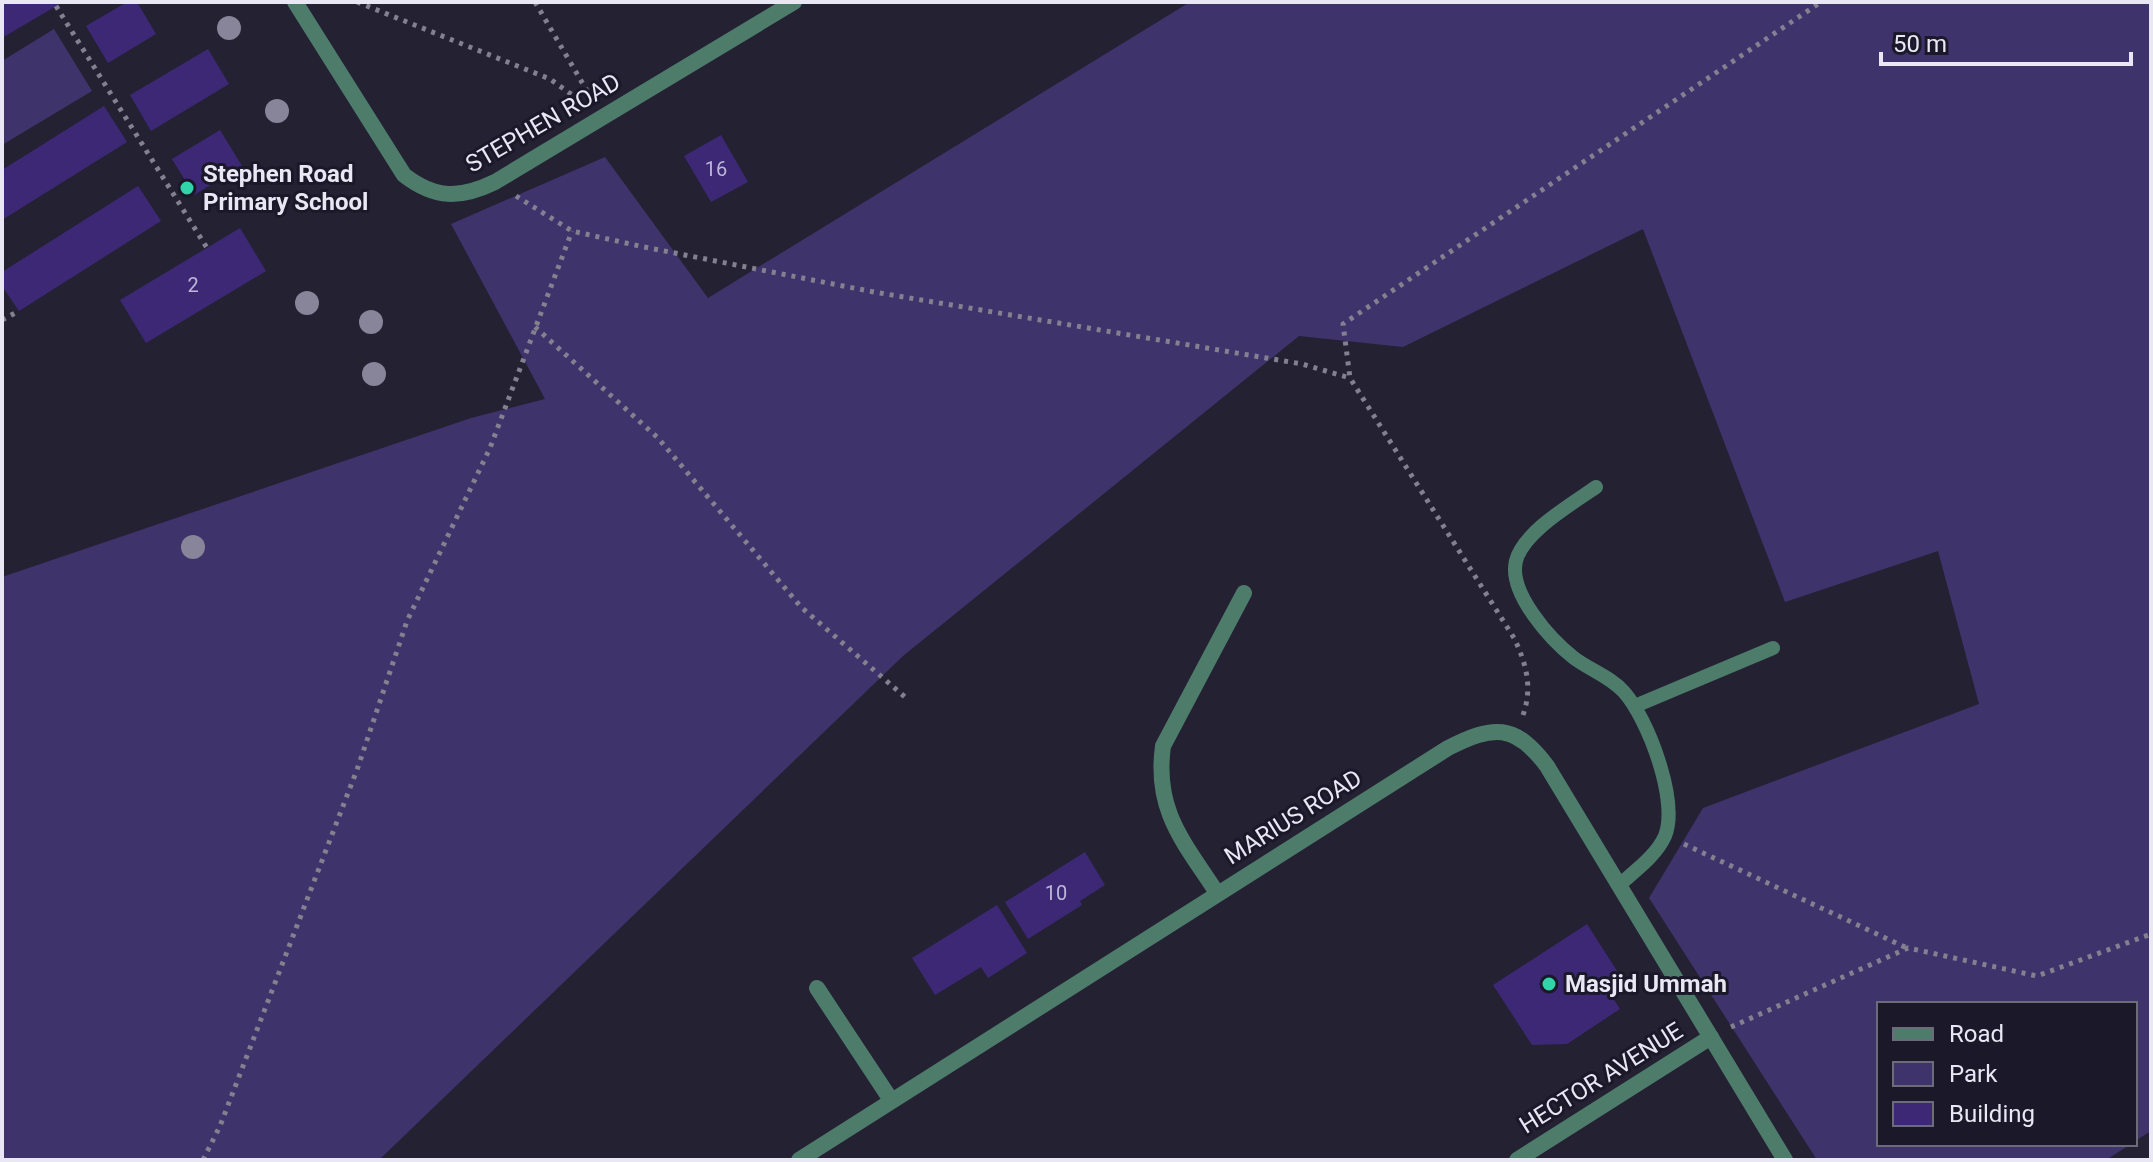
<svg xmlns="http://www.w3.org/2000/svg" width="2153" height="1162" font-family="Roboto,sans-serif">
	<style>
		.green { fill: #3f336c }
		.building { fill: #3d2876 }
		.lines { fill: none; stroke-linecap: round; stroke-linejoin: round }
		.path { stroke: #838190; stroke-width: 5; stroke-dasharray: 4 6; stroke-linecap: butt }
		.service { stroke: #4d7c6b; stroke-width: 14 }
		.minor { stroke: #4d7c6b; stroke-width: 16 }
		.tree { fill: #88859a }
		.poi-dot { fill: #31d4a9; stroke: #1a1829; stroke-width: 3 }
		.labels { text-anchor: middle; stroke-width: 6; stroke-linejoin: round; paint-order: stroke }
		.number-label { font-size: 20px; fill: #bdb7d4 }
		.street-label { font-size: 24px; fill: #e8e7f3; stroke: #1a1829 }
		.poi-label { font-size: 24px; font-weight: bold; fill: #e8e7f3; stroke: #1a1829; text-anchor: start }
	</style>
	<rect width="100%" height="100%" fill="#242133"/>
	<g class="green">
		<polygon points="1190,2 2151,2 2151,1131 2135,1141 2135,1004 1879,1004 1879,1144 2131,1144 2106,1160 1817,1160 1649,898 1703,808 1979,704 1938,551 1785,602 1643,229 1403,347 1299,336 903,656 379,1160 2,1160 2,577 471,418 545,399 451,224 605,157 708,298"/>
		<polygon points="54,29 92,91 2,145 2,61"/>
	</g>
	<g class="building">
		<polygon points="2,2 63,2 2,38"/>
		<polygon points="127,2 137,2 156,34 108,63 86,26"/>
		<polygon points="208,49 229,84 151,131 130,95"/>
		<polygon points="104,106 127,142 2,220 2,170"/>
		<polygon points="220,130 242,166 194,195 172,159"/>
		<polygon points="721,135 748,182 711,202 684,156"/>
		<polygon points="138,186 161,221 19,311 2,286 2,272"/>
		<polygon points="240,228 266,271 146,343 120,300"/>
		<polygon points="1085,852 1105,885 1080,901 1082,905 1028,939 1005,902"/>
		<polygon points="997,905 1027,953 988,978 981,967 935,995 912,958"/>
		<polygon points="1587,924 1619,974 1604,984 1620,1009 1567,1044 1532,1045 1493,985"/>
	</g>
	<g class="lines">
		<g class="path">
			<polyline points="357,2 550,79 582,102"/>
			<polyline points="535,2 590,96"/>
			<polyline points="56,6 207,248"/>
			<polyline points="516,196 572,231 644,247 874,292 1302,364 1350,378"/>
			<polyline points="2,320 19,311"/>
			<polyline points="535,327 658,438 801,607 905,697"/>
			<path d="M 1523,715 C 1533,687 1526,663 1514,638 L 1350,378 L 1343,324 L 1821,2"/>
			<polyline points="1684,844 1907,948"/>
			<polyline points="1731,1027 1908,948 2037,976 2151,934"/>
			<polyline points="203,1160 220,1126 358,767 407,621 490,448 572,231"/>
		</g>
		<g class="service">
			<path d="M 1596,487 C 1572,504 1523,532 1516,561 C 1508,593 1551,640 1574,658 C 1590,670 1611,677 1624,692 C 1648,719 1679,801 1665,836 C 1656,856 1635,871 1619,885"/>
			<polyline points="1635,706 1773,648"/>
		</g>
		<g class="minor">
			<path d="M 295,2 L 404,175 C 435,199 460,199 495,182 L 794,2"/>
			<path d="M 1217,893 C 1184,842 1154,811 1163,746 L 1244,593"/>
			<polyline points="817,988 891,1100"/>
			<path d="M 799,1160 L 1448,748 C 1493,725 1515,723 1547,766 L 1785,1160"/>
			<polyline points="1517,1160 1711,1037"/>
		</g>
	</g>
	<g class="tree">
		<circle cx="229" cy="28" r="12"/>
		<circle cx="277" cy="111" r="12"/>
		<circle cx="307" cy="303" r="12"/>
		<circle cx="371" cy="322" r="12"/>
		<circle cx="374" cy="374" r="12"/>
		<circle cx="193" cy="547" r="12"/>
	</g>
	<g class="poi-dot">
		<circle cx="187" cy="188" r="8"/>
		<circle cx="1549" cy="984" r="8"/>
	</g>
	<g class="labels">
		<g class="number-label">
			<text x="716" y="176">16</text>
			<text x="193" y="292">2</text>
			<text x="1056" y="900">10</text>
		</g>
		<g class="street-label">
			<text transform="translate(543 123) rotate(-30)" y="8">STEPHEN ROAD</text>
			<text transform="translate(1293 817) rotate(-32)" y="8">MARIUS ROAD</text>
			<text transform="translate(1601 1078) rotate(-32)" y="8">HECTOR AVENUE</text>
		</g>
		<g class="poi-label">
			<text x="203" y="182">Stephen Road<tspan x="203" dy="28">Primary School</tspan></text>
			<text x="1565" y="992">Masjid Ummah</text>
		</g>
	</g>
	<rect width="2153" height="1162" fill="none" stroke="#e8e7f3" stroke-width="8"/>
	<rect x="1877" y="1002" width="260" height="144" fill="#1a1829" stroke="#6c6b7a" stroke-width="2"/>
	<rect x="1893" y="1028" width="40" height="12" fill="#4d7c6b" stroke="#6c6b7a" stroke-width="2"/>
	<text x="1949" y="1042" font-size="24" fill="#e8e7f3">Road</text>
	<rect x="1893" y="1062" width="40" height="24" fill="#3f336c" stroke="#6c6b7a" stroke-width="2"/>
	<text x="1949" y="1082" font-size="24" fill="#e8e7f3">Park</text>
	<rect x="1893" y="1102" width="40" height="24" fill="#3d2876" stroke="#6c6b7a" stroke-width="2"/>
	<text x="1949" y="1122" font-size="24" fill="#e8e7f3">Building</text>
	<path d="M1881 52v12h250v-12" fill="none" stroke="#e8e7f3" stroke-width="4"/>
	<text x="1893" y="52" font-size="24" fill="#e8e7f3" stroke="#1a1829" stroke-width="6" paint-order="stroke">50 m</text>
</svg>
